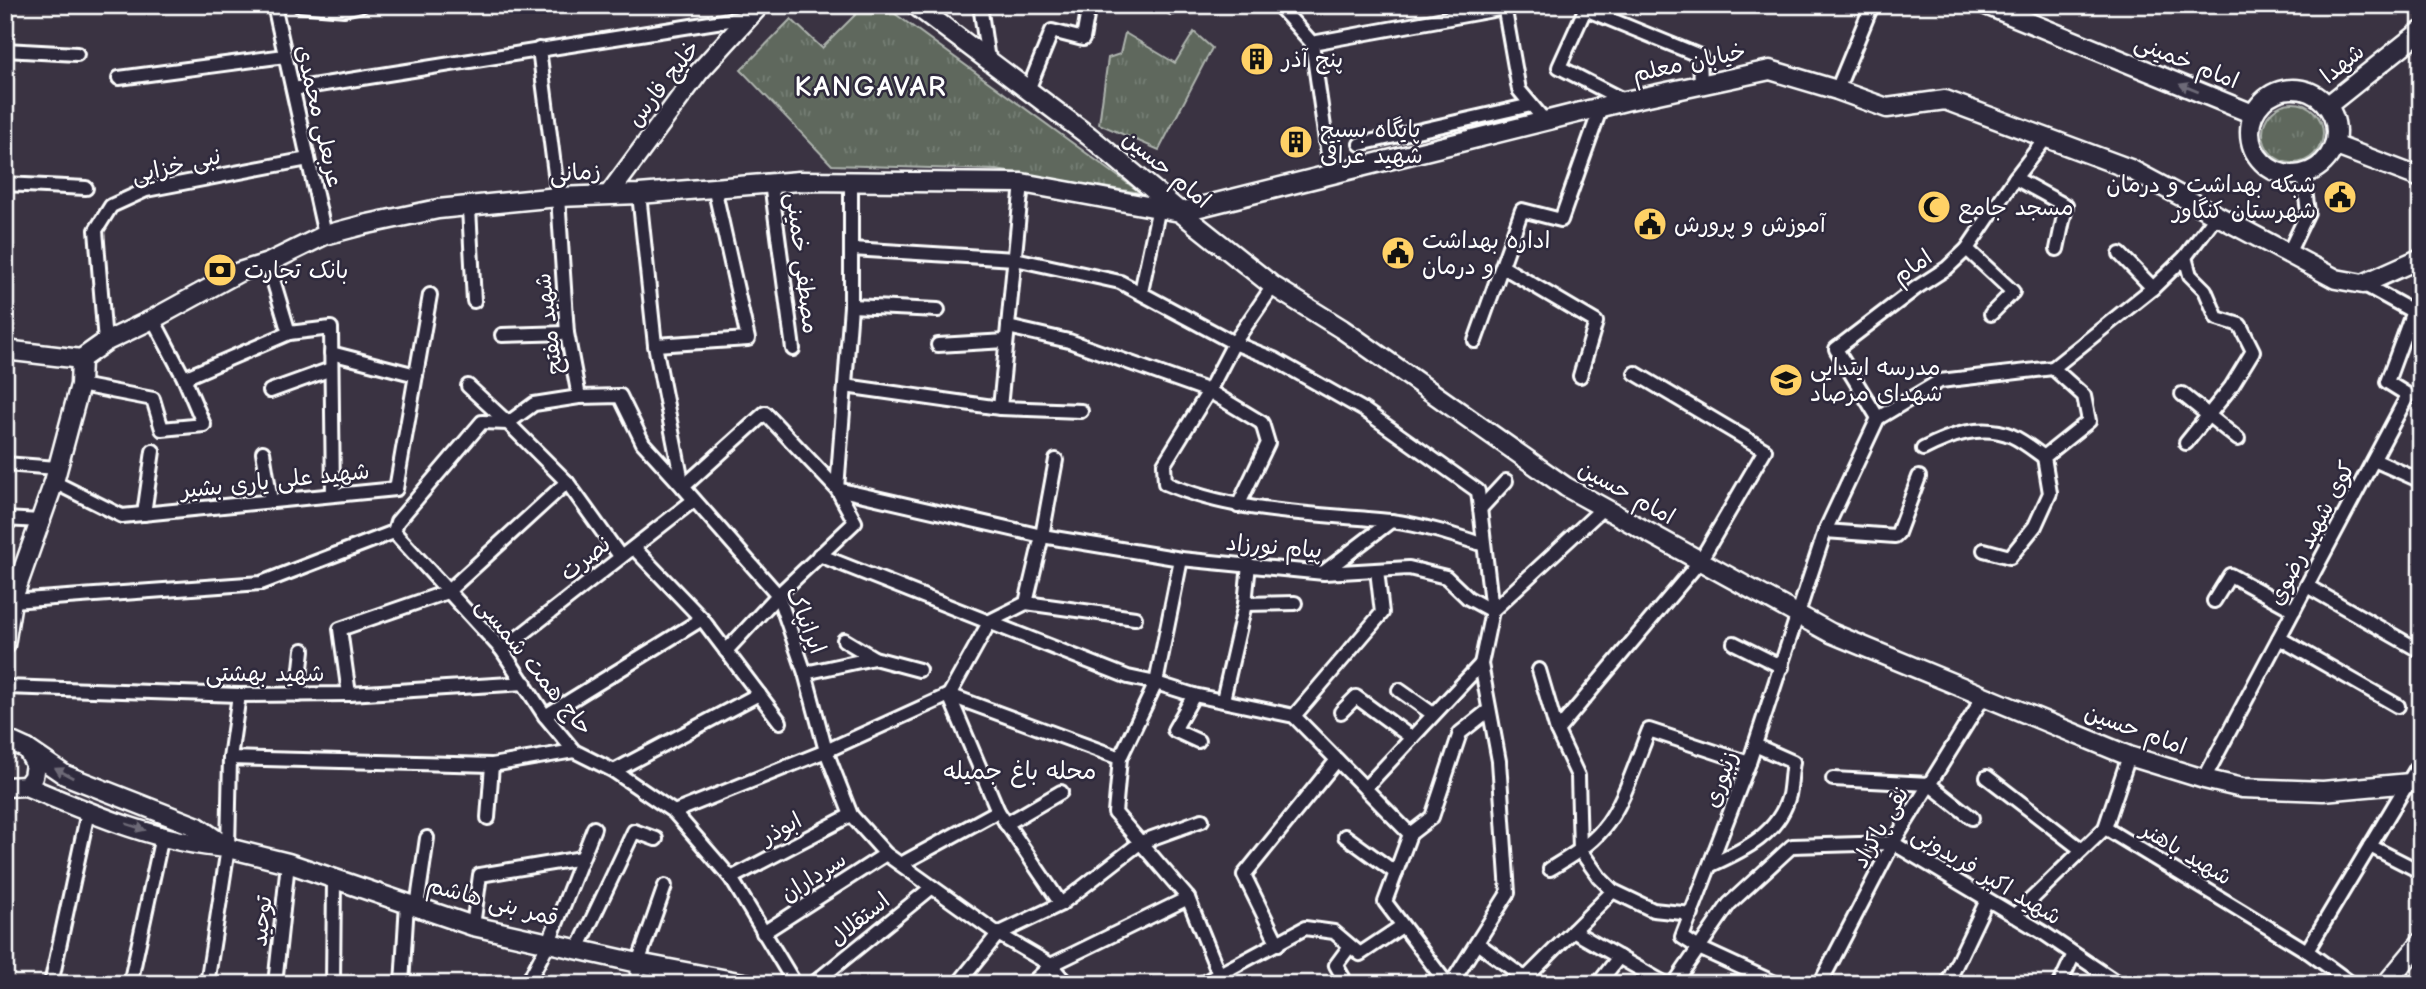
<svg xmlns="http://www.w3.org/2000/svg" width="2426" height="989" font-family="'Comic Neue','Playpen Sans Arabic',sans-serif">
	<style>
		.grass { fill: url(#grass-tufts); stroke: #aeb4ae; stroke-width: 2 }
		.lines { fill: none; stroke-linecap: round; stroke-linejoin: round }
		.street-casing { stroke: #fff; stroke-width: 18 }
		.secondary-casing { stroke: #fff; stroke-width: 23 }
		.street { stroke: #2f2a3d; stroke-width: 12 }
		.secondary { stroke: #2f2a3d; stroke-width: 18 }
		.oneway { fill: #6d6a77 }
		.labels { text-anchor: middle; stroke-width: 5; stroke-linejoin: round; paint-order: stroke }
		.poi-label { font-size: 23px; fill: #fff; stroke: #2f2a3d; text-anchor: start }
		.street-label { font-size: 23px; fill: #fff; stroke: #2f2a3d }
		.neighbourhood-label { font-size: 24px; fill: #fff; stroke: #2f2a3d }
		.district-label { font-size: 30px; font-weight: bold; letter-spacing: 2px; fill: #fff; stroke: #2f2a3d }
	</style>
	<defs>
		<pattern id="grass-tufts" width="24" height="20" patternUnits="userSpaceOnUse" patternTransform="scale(1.75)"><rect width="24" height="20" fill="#5e685d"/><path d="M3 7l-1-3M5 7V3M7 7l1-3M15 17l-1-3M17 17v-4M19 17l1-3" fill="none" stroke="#767f75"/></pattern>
	</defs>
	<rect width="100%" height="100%" fill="#3a3342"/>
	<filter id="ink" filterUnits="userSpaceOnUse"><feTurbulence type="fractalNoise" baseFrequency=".0143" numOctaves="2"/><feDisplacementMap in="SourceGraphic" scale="14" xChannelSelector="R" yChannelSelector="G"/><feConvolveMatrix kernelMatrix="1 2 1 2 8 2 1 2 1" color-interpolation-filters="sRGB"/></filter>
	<g filter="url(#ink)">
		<g class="grass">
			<polygon points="865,5 883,5 1141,193 996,170 832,165 741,70 791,19 822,48"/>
			<polygon points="1194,32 1212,48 1159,150 1099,124 1108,58 1120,54 1125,33 1175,63"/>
			<circle cx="2293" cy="133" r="30"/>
		</g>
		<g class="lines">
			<defs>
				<g id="street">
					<polyline points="274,5 325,235"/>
					<polyline points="299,5 344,9 362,5"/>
					<polyline points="980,5 988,60"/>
					<polyline points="1278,5 1312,43 1331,176"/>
					<polyline points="1504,5 1519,90 1545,121"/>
					<polyline points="1587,5 1559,67 1625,101"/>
					<polyline points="1172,7 1173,5"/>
					<polyline points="1585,9 1700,56 1701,85"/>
					<polyline points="1312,43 1504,8"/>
					<polyline points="5,50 77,54"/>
					<polyline points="119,78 285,56"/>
					<polyline points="293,89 748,17"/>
					<polyline points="1028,90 1052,31 1083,39 1089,5"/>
					<polyline points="1837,90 1872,5"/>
					<polyline points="1360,144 1531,105"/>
					<polyline points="2015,178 2066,206 2057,249"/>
					<polyline points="771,183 793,349"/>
					<polyline points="5,184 86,188"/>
					<polyline points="639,194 655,345 683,487 778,595 805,673 826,751 851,815 886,854 998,934 1051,965 1067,984"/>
					<polyline points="469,208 474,301"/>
					<polyline points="852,249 1015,259 1120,282 1234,343 1274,359 1364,410 1478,491 1492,611 1481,664 1499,761 1508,893 1451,984"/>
					<polyline points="1967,249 2013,292 1991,314"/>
					<polyline points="2120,254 2153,288"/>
					<polyline points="2288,254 2308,212 2303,175"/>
					<polyline points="2185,257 2190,275 2205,290 2217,318 2240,325 2253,351 2231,387 2186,443"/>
					<polyline points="268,263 289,333 331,328 333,495"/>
					<polyline points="1503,267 1596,322 1580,376"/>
					<polyline points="2363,284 2421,316"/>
					<path d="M 1273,286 L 1234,343 L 1209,391 L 1164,464 L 1165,483 C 1236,514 1314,513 1391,521 C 1423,525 1453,535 1484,545"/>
					<polyline points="1141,292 1159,207"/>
					<polyline points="851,306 938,310"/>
					<polyline points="1008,327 1069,341 1209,391 1262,423 1268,443 1238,506"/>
					<polyline points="502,335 567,333"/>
					<polyline points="1475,341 1522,210 1561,220 1601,107"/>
					<polyline points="105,342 96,230 111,206 146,190 308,159"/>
					<polyline points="655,345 748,339 714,187"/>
					<polyline points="938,345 1006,341"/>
					<polyline points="331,353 416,375"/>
					<polyline points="184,378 289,333"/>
					<polyline points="80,385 153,399 162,429 204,425 184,378 153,319"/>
					<polyline points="468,386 508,423 534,404 579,397 567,333 558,197 539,49"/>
					<polyline points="845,386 1000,408 1081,411"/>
					<polyline points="270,391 331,369"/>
					<polyline points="2182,394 2238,439"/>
					<polyline points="579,397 620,396 643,443 683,487 765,413 837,489 1042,536 1181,559 1324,573 1409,568 1446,577 1468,598 1492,611 1603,508"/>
					<polyline points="1000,408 1022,183"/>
					<polyline points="1878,418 1836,349 1916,288 1947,268 1967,249 2015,178 2046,138"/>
					<path d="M 1923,449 C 1950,435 1982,423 2012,436 C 2023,441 2034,450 2044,457"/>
					<polyline points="263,452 271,501"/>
					<polyline points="1056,460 1042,536 1026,603 990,621 949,695 998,811 1061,904"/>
					<polyline points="2374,460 2421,481"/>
					<polyline points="5,464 57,468"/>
					<polyline points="54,482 122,516 396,489 430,295"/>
					<polyline points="1480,509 1506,481"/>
					<polyline points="144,514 153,451"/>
					<polyline points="5,519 40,521"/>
					<polyline points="1825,531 1895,536 1898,533 1919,477"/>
					<polyline points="394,532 397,522 482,422 508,423 567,482 620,556"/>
					<polyline points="634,548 702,619 780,722"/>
					<polyline points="1984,550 2010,557 2035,526 2050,493 2044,457 2089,421 2084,396 2053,368"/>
					<polyline points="819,555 1128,677 1156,683 1194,695 1294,716 1410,834 1385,902 1447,984"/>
					<polyline points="1181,559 1156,683 1120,758 1115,813 1188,898 1223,984"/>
					<polyline points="1324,572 1391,521"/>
					<polyline points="2307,586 2415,648"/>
					<polyline points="12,601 261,583 394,532 502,650 545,716 574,751 614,771 674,812 731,878 795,984"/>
					<polyline points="2214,601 2230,575 2294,610"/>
					<polyline points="1026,603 1135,618"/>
					<polyline points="1245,604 1295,603"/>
					<polyline points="2279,638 2398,706"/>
					<polyline points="844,640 874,658 919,670"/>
					<polyline points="1734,643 1782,667"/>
					<polyline points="502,650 694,500"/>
					<polyline points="726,651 778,595 855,522 837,489 851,306 851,181"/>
					<polyline points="1539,670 1557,731 1578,776 1580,850 1599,877 1613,891 1653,910 1692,914"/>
					<polyline points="805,673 874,658"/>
					<polyline points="5,687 239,695 349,694 525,683"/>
					<polyline points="1399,690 1433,714"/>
					<polyline points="349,694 340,629 447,592 567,482"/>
					<polyline points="298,695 303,650"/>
					<polyline points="1194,695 1174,730 1198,741"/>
					<polyline points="1223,700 1245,604 1249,564"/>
					<polyline points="1341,712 1356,697 1412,738"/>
					<polyline points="545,716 702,619"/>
					<polyline points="1294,716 1382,613 1377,570"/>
					<polyline points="1557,731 1700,561 1765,450 1635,373"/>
					<polyline points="230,758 239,695"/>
					<polyline points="614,771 759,694"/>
					<polyline points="1987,777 2082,850"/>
					<polyline points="1833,779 1929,784 1972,818"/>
					<polyline points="2204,779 2408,395 2387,382 2413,311"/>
					<polyline points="1365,788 1481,664"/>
					<polyline points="674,812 826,751 949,695 1120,758"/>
					<polyline points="488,818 492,765"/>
					<polyline points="1006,824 1061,792"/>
					<polyline points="2105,828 2129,756"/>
					<polyline points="1410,834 1432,817 1460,733 1489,710"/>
					<polyline points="1345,836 1396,873"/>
					<polyline points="2370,846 2421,872"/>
					<polyline points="901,864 998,811"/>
					<path d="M 1711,865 C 1744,850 1779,834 1789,795 C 1791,785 1791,773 1793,762 L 1755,745"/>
					<path d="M 1550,869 C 1568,858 1589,846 1603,829 C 1623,806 1637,759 1649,730 L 1749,763"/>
					<polyline points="731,878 851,815"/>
					<polyline points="417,907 427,838"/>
					<polyline points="2014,916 2105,828 2307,951 2352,984"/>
					<polyline points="473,926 480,875 582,858"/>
					<polyline points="1573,931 1666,984"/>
					<polyline points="763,933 886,854"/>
					<polyline points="1477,943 1530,982"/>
					<polyline points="1278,944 1244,875 1337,760"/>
					<polyline points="578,949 634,831 656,839"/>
					<polyline points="2307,951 2421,761"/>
					<polyline points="1525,979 1613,891"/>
					<polyline points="51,984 88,812"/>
					<polyline points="130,984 162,836"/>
					<polyline points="207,984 228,848 230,758 492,765 574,751"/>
					<polyline points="275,984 288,863"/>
					<polyline points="333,984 334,879"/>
					<polyline points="402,984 407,903"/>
					<polyline points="527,984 549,942 594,828"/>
					<polyline points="637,984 638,963 665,886"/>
					<polyline points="813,984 931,888"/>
					<polyline points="958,984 998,934 1061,904 1141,842 1202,820"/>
					<polyline points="1031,984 1051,965 1188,898"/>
					<polyline points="1201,984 1305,928 1334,932 1360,954 1402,926"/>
					<polyline points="1339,984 1345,981 1336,965 1350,946"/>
					<polyline points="1598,984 1619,957"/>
					<polyline points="1674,984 1729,904 1792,846 1893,843 2042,932 2119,984"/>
					<polyline points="1777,984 1699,948 1682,937 1749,763 1825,531 1878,418 1940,381 2053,368 2153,288 2185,257 2216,216"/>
					<polyline points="1820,984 1893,843 1984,696"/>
					<polyline points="1947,984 1987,900"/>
					<polyline points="2060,984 2074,954"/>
				</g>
				<g id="secondary">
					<polyline points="915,5 1089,136 1180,212 1273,286 1342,329 1566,487 1831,633 2129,756 2204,779 2242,788 2323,791 2421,782"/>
					<polyline points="1986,5 2253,114"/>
					<circle cx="2293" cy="132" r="43"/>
					<polyline points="2327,106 2421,31"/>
					<polyline points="2334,145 2421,178"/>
					<polyline points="609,194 699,72 760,5"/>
					<polyline points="5,350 81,359 105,342 153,319 239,272 268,263 325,235 363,225 438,209 558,197 639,194 799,181 1022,183 1180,212 1625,101 1770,70 1837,90 1887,108 1945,100 2130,169 2336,279 2363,284 2421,258"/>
					<polyline points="5,645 12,601 54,482 80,385 81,359"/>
					<path d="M 5,739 L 27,749 L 65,775 L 198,827 L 228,848 C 158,843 90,813 26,786"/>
					<polyline points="5,787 26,786 33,777 35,764 27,749"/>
					<polyline points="228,848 288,863 473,926 638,963 749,984"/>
					<polyline points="2386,984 2421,942"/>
				</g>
			</defs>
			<use href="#street" class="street-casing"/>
			<use href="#secondary" class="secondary-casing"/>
			<use href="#street" class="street"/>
			<use href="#secondary" class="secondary"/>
		</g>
		<defs><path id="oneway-solid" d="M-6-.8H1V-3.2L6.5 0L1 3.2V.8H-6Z" transform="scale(1.75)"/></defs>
		<g class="oneway">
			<use href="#oneway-solid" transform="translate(2189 88) rotate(-158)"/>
			<use href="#oneway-solid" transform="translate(64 773) rotate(-152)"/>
			<use href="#oneway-solid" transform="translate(136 827) rotate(18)"/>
		</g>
	</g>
	<defs>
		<symbol id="building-disc" viewBox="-11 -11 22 22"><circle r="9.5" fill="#ffd166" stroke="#2f2a3d"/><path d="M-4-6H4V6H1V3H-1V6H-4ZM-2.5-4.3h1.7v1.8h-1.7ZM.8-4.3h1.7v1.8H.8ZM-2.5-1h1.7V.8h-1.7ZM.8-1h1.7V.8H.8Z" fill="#111"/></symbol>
		<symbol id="civic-disc" viewBox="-11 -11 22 22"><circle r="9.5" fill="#ffd166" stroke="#2f2a3d"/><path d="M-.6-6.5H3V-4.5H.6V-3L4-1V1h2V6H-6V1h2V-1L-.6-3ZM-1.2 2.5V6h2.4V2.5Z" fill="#111"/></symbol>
		<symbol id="mosque-disc" viewBox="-11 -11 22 22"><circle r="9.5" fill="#ffd166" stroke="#2f2a3d"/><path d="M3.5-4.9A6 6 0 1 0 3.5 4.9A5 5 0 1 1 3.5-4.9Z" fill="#111"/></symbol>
		<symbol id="bank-disc" viewBox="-11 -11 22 22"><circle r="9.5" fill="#ffd166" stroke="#2f2a3d"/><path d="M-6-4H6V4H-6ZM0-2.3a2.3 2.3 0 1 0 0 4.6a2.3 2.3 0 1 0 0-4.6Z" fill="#111"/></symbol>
		<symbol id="school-disc" viewBox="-11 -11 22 22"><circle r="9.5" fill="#ffd166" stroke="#2f2a3d"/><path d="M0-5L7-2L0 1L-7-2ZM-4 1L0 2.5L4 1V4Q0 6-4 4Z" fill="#111"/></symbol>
	</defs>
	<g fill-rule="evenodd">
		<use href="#building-disc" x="1238" y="40" width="38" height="38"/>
		<use href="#building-disc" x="1277" y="123" width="38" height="38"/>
		<use href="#civic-disc" x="2321" y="178" width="38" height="38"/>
		<use href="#mosque-disc" x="1915" y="188" width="38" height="38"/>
		<use href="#civic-disc" x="1631" y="205" width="38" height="38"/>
		<use href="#civic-disc" x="1379" y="234" width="38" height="38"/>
		<use href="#bank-disc" x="201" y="251" width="38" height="38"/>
		<use href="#school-disc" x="1767" y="361" width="38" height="38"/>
	</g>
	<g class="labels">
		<g class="poi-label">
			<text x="1282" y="67">پنج آذر</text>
			<text x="1320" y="137">پایگاه بسیج<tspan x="1320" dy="26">شهید عراقی</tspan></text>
			<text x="2316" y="192" text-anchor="end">شبکه بهداشت و درمان<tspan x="2316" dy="26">شهرستان کنگاور</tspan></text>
			<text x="1958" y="215">مسجد جامع</text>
			<text x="1674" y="232">آموزش و پرورش</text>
			<text x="1422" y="248">اداره بهداشت<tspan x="1422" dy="26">و درمان</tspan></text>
			<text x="244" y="278">بانک تجارت</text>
			<text x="1810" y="375">مدرسه ایتدایی<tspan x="1810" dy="26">شهدای مرصاد</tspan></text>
		</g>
		<g class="street-label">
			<text transform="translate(2187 61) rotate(22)" y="8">امام خمینی</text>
			<text transform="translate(1689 62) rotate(-12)" y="8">خیابان معلم</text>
			<text transform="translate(2342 63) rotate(-39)" y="8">شهدا</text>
			<text transform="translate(663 83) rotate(-52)" y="8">خلیج فارس</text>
			<text transform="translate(320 116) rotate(77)" y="8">عربعلی محمدی</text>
			<text transform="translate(176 165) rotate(-13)" y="8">نبی خزایی</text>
			<text transform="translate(1167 169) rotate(40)" y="8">امام حسین</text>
			<text transform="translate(575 172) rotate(-4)" y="8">زمانی</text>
			<text transform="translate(803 263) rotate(83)" y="8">مصطفی خمینی</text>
			<text transform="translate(1912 266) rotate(-35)" y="8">امام</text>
			<text transform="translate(548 324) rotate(-97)" y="8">شهید مفتح</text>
			<text transform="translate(275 480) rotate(-6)" y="8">شهید علی یاری بشیر</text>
			<text transform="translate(1627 492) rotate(29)" y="8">امام حسین</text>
			<text transform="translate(2311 533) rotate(-62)" y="8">کوی شهید رضوی</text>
			<text transform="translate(1274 546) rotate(5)" y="8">پیام نورزاد</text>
			<text transform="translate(585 558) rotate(-38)" y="8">نصرت</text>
			<text transform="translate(806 620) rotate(68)" y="8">ایرانپاک</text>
			<text transform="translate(535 666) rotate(51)" y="8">حاج همت شمسی</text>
			<text x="265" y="681">شهید بهشتی</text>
			<text transform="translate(2136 729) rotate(20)" y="8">امام حسین</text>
			<text transform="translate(1720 779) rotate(-70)" y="8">زنبوری</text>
			<text transform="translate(1880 827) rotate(-60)" y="8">نقی پاکزاد</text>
			<text transform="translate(781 828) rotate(-28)" y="8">ابوذر</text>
			<text transform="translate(2187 853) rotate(31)" y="8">شهید باهنر</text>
			<text transform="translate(1987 875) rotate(31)" y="8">شهید اکبر فریدونی</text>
			<text transform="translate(813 876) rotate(-33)" y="8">سرداران</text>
			<text transform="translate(493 901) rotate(15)" y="8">قمر بنی هاشم</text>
			<text transform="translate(859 919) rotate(-39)" y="8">استقلال</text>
			<text transform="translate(261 921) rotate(-84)" y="8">توحید</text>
		</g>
		<g class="neighbourhood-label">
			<text x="1020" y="779">محله باغ‌ جمیله</text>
		</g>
		<g class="district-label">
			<text x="871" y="96">KANGAVAR</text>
		</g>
	</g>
	<rect width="2426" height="989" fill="none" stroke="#2f2a3d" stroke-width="28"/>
	<rect x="14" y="14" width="2398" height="961" fill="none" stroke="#fff" stroke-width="2.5" filter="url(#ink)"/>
</svg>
